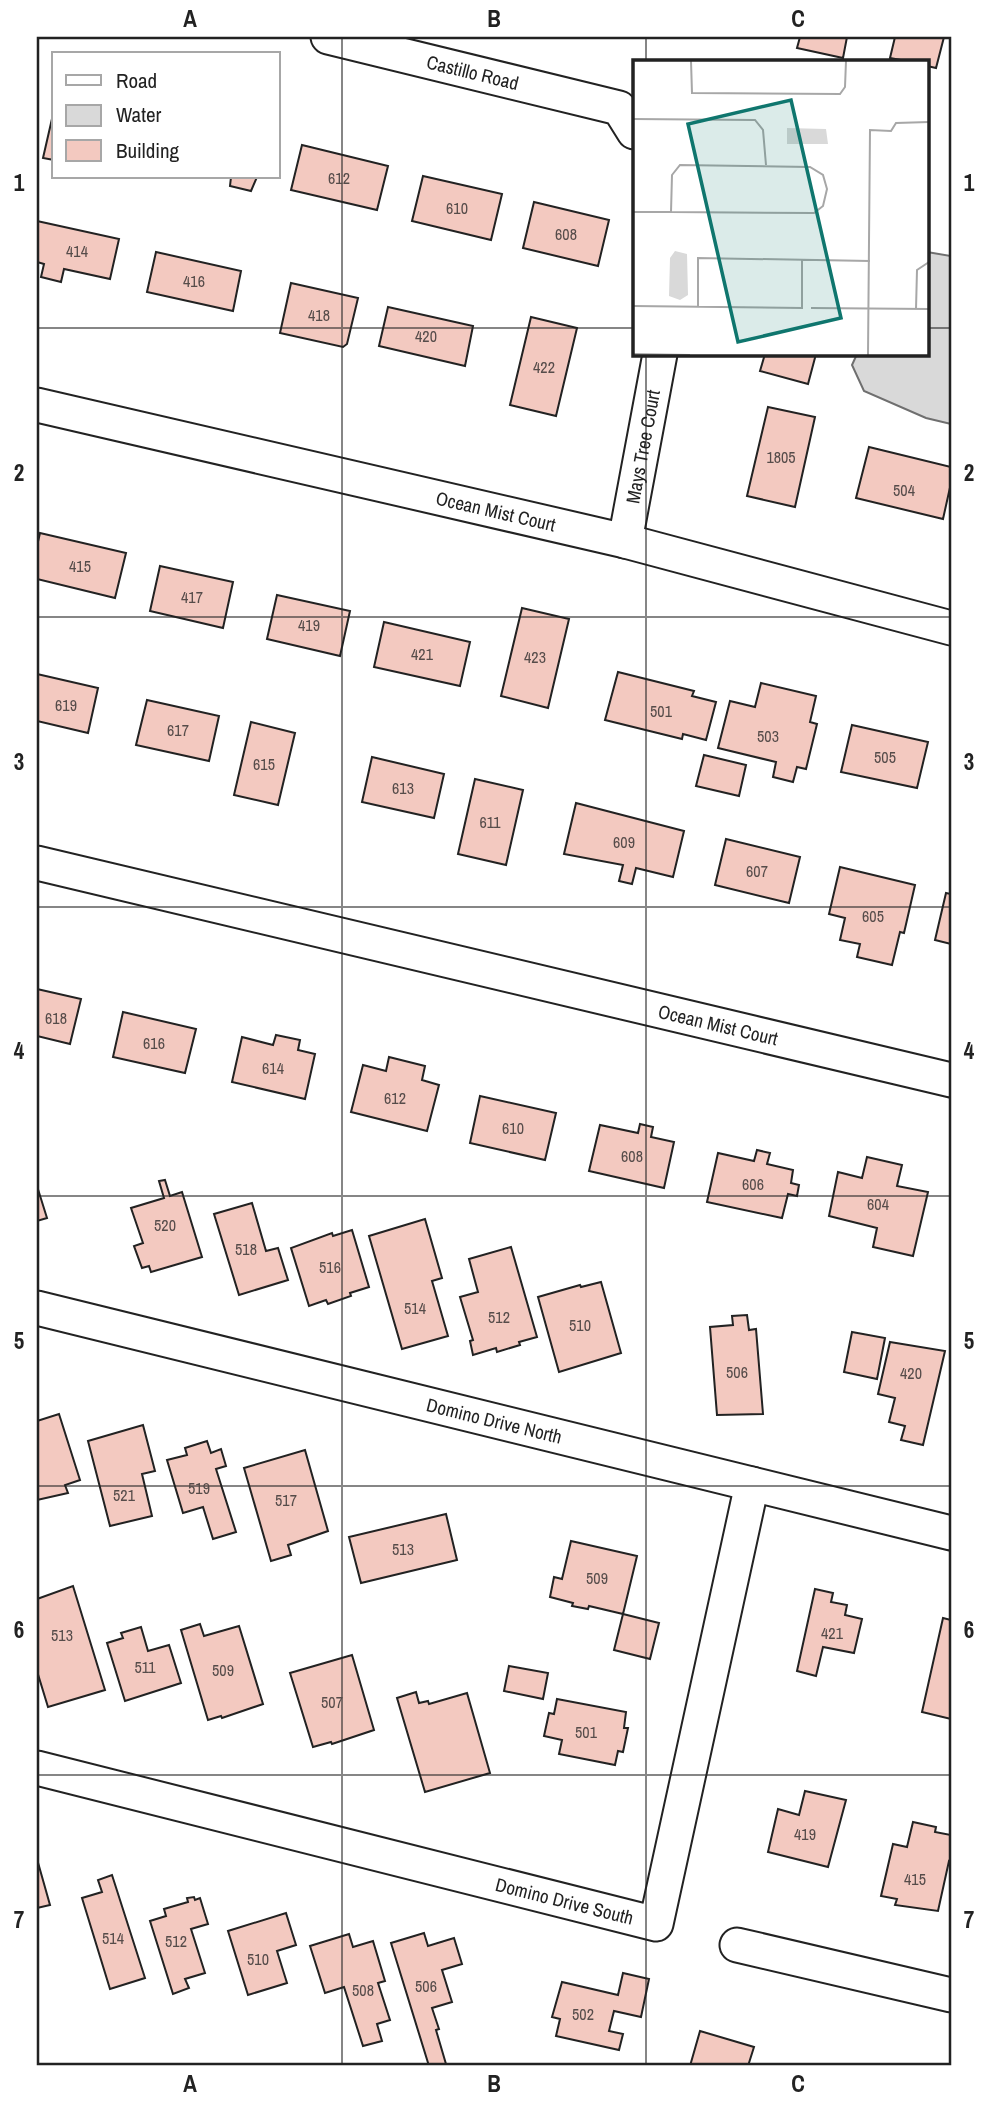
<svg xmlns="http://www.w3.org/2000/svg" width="988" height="2103" font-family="'Archivo Narrow',sans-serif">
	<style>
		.water { fill: #d9d9d9; stroke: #6f6f6f; stroke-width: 2 }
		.building { fill: #f3c9c0; stroke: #222; stroke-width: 2 }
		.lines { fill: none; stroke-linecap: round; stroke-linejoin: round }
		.street-casing { stroke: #222; stroke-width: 37 }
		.street { stroke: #fff; stroke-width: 33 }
		.grid { fill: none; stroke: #222; stroke-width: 2; stroke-opacity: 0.55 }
		.labels { text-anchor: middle; stroke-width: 5; stroke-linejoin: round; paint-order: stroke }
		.number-label { font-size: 16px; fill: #564c4a }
		.street-label { font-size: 19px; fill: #222; stroke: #fff }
		.inset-road { fill: none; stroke: #a7a7a7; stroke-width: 2 }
		.view { fill: #0f766e; fill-opacity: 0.15; stroke: #0f766e; stroke-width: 3.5 }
		.inset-edge { fill: none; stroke: #222; stroke-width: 3.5 }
		.neatline { fill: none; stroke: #222; stroke-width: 2.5 }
		.grid-label { font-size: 23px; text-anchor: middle; font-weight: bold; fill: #222 }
	</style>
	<rect width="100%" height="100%" fill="#fff"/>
	<polygon class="water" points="927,252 951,256 951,424 926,418 864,391 852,365 857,354 927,354"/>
	<g class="building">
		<polygon points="800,37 847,37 843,58 797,48"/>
		<polygon points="895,37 944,37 936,68 927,66 927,61 906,61 890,58"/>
		<polygon points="54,110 54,160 43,158"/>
		<polygon points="302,145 388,166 377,210 291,190"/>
		<polygon points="423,176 502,194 491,240 412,221"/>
		<polygon points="230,177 257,177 251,191 230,186 231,177"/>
		<polygon points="534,202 609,220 598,266 523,248"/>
		<polygon points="37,221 119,239 110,279 64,269 61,282 41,277 44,264 37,262"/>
		<polygon points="156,252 241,271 233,311 147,292"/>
		<polygon points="291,283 358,298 347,344 343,347 280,333"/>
		<polygon points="388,307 473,326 465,366 379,346"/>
		<polygon points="531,317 577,328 556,416 510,405"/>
		<polygon points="765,354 816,354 808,384 760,371"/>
		<polygon points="768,407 815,417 795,507 747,496"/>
		<polygon points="869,447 951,467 951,483 943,519 856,498"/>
		<polygon points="40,533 126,553 115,598 37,579 37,546"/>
		<polygon points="160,566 233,582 223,628 150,611"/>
		<polygon points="277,595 350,611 340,656 267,639"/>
		<polygon points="522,608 569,619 548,708 501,696"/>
		<polygon points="384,622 470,642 460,686 374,667"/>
		<polygon points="618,672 694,691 692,696 716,702 706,740 683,734 682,739 605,720"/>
		<polygon points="37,674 98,688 88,733 37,721"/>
		<polygon points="761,683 816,696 810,722 817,724 806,769 797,767 793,782 773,777 776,762 718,748 730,701 755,707"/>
		<polygon points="147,700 219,716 209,761 136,745"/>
		<polygon points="251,722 295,733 278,805 234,795"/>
		<polygon points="852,725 928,742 917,788 841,772"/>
		<polygon points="704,755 746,765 739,796 696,786"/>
		<polygon points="372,757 444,774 434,818 362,802"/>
		<polygon points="475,779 523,790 506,865 458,854"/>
		<polygon points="576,803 684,831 673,877 636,868 632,884 619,881 623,865 564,854"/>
		<polygon points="726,839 800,857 789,903 715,885"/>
		<polygon points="840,867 915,885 904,933 900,932 892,965 857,957 860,944 840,940 845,918 829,914"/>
		<polygon points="946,893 951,894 951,944 935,940"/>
		<polygon points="37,989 81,999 70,1044 37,1036"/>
		<polygon points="123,1012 196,1029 185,1073 113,1057"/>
		<polygon points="276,1035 300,1040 298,1050 315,1054 305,1099 232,1082 242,1037 273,1045"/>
		<polygon points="389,1057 425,1066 422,1080 439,1085 427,1131 351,1112 363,1065 386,1071"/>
		<polygon points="480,1096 556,1113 545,1160 470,1143"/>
		<polygon points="640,1124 653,1127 651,1137 674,1142 664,1188 589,1171 600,1125 638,1133"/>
		<polygon points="757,1150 770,1153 767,1164 793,1170 791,1183 799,1185 797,1196 788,1194 782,1218 707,1202 718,1153 754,1161"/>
		<polygon points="867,1157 902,1165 897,1186 928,1192 913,1256 873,1247 877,1228 829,1216 838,1172 862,1178"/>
		<polygon points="165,1180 170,1196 182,1192 202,1257 151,1272 149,1266 142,1268 134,1246 143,1243 131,1208 164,1198 159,1181"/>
		<polygon points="37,1186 47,1218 37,1221"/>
		<polygon points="252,1203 266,1251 278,1248 288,1280 239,1295 214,1214"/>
		<polygon points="425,1219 442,1278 432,1281 448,1336 402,1349 369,1236"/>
		<polygon points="352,1230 369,1287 350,1293 351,1296 328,1304 326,1300 309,1306 291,1248 332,1233 333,1236"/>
		<polygon points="511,1247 537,1337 519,1342 520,1345 497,1352 496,1348 473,1355 470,1341 473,1340 460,1297 478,1292 469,1259"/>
		<polygon points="601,1282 621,1353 559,1372 538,1297 580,1285 581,1287"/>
		<polygon points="747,1315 749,1330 756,1329 763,1414 717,1415 710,1327 733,1325 732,1316"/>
		<polygon points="852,1332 885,1338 877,1379 844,1372"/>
		<polygon points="890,1342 945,1351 923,1445 901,1440 905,1426 889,1422 895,1398 878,1394"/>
		<polygon points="59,1414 80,1480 65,1485 68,1493 37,1500 37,1421"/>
		<polygon points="143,1425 155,1471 142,1474 152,1516 110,1526 88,1441"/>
		<polygon points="207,1441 211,1453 221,1449 226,1466 216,1469 236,1532 213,1539 203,1507 183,1513 167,1460 187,1455 185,1448"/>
		<polygon points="305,1450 328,1531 288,1545 291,1555 271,1561 244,1468"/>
		<polygon points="446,1514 457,1560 361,1583 349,1537"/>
		<polygon points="571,1541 637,1556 623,1614 589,1606 588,1609 572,1606 573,1603 550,1597 554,1577 562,1579"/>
		<polygon points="73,1586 105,1690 48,1707 37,1671 37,1599"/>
		<polygon points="815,1589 833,1593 831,1602 847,1605 845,1615 862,1619 854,1653 823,1647 816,1676 797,1671"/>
		<polygon points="623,1614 659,1623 650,1659 614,1650"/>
		<polygon points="943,1618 951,1620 951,1719 922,1712"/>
		<polygon points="200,1624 204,1636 239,1626 263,1704 222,1718 221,1716 208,1720 181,1630"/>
		<polygon points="141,1627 148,1651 169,1645 181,1683 125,1701 107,1643 123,1638 121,1633"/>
		<polygon points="352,1655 374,1730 332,1744 331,1742 313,1747 290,1673"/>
		<polygon points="509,1666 548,1673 543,1699 504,1691"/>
		<polygon points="416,1692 419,1703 428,1701 429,1704 467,1693 490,1773 425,1792 397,1698"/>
		<polygon points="557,1699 626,1712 624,1728 628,1728 623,1752 618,1751 615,1765 559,1754 562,1740 544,1736 549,1713 554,1714"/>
		<polygon points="805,1791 846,1800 828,1867 768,1852 778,1809 799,1815"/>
		<polygon points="913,1822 936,1827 935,1832 951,1835 951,1862 949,1861 938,1911 895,1905 897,1899 881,1896 893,1844 907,1847"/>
		<polygon points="37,1859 50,1905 37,1908"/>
		<polygon points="112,1875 145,1978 110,1989 82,1898 102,1892 98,1880"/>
		<polygon points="194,1897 195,1900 200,1898 208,1924 191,1929 205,1973 185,1979 189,1988 173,1994 150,1921 166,1916 164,1909 188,1902 187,1898"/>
		<polygon points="286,1913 296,1945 277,1951 287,1983 248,1995 228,1931"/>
		<polygon points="424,1933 428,1946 454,1938 462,1964 442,1970 452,2002 432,2008 439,2029 436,2030 446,2064 439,2066 429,2066 391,1943"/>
		<polygon points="349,1934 353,1947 373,1941 385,1981 378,1983 390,2020 377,2024 382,2041 363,2046 344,1987 325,1993 310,1946"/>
		<polygon points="623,1973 649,1979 641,2017 614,2011 609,2031 623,2034 619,2050 556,2036 560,2019 552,2017 562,1982 618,1995"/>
		<polygon points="700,2031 754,2047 748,2066 690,2066"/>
	</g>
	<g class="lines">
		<defs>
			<g id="street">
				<path id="s1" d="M 328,37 L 619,108 L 634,132"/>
				<path id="s2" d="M 37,405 L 625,541 L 951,628"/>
				<path id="s3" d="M 625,541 L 660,354"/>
				<path id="s4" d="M 37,863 L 951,1080"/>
				<path id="s5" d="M 37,1308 L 951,1533"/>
				<path id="s6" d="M 37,1768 L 656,1924 L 752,1484"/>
				<polyline points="737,1945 951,1995"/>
			</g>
		</defs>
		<use href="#street" class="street-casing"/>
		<use href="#street" class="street"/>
	</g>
	<path class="grid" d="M 342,37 L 342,2066M 646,37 L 646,61M 37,328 L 634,328M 927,328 L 951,328M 646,354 L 646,2066M 37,617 L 951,617M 37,907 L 951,907M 37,1196 L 951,1196M 37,1486 L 951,1486M 37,1775 L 951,1775"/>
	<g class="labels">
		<g class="number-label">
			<text x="339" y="184">612</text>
			<text x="457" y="214">610</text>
			<text x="566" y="240">608</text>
			<text x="77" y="257">414</text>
			<text x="194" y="287">416</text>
			<text x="319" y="321">418</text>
			<text x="426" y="342">420</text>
			<text x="544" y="373">422</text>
			<text x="781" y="463">1805</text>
			<text x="904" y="496">504</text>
			<text x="80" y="572">415</text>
			<text x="192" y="603">417</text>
			<text x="309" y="631">419</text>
			<text x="422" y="660">421</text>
			<text x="535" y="663">423</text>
			<text x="66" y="711">619</text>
			<text x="661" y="717">501</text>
			<text x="178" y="736">617</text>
			<text x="768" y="742">503</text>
			<text x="885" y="763">505</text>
			<text x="264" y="770">615</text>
			<text x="403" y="794">613</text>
			<text x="490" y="828">611</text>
			<text x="624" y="848">609</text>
			<text x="757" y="877">607</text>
			<text x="873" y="922">605</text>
			<text x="56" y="1024">618</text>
			<text x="154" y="1049">616</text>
			<text x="273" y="1074">614</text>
			<text x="395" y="1104">612</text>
			<text x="513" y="1134">610</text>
			<text x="632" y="1162">608</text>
			<text x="753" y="1190">606</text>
			<text x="878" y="1210">604</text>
			<text x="165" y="1231">520</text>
			<text x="246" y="1255">518</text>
			<text x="330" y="1273">516</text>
			<text x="415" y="1314">514</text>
			<text x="499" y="1323">512</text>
			<text x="580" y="1331">510</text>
			<text x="737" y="1378">506</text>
			<text x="911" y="1379">420</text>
			<text x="199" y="1494">519</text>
			<text x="124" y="1501">521</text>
			<text x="286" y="1506">517</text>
			<text x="403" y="1555">513</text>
			<text x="597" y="1584">509</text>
			<text x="832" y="1639">421</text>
			<text x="62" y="1641">513</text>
			<text x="145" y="1673">511</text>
			<text x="223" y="1676">509</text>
			<text x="332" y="1708">507</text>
			<text x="586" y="1738">501</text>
			<text x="805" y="1840">419</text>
			<text x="915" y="1885">415</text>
			<text x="113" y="1944">514</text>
			<text x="176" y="1947">512</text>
			<text x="258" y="1965">510</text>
			<text x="426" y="1992">506</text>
			<text x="363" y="1996">508</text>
			<text x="583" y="2020">502</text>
		</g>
		<g class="street-label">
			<text dy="7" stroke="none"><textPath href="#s1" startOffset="149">Castillo Road</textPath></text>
			<text dy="7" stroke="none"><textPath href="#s3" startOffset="96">Mays Tree Court</textPath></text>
			<text dy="7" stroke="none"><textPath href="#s2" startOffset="471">Ocean Mist Court</textPath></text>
			<text dy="7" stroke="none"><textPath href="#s4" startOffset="700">Ocean Mist Court</textPath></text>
			<text dy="7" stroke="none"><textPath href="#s5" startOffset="471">Domino Drive North</textPath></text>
			<text dy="7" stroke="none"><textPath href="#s6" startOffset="544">Domino Drive South</textPath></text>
		</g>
	</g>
	<g transform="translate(633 60)">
		<rect width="296" height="296" fill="#fff"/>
		<path d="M 154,68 L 193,69 L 195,84 L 154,84 ZM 42,191 L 54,194 L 55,235 L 47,240 L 36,236 L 37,198 Z" fill="#d9d9d9"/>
		<path class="inset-road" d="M 58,1 L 59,33 L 207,34 L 212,27 L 213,1M 0,59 L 122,60 L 130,70 L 133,105M 0,152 L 38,152 L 181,153 L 190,146 L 194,129 L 190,115 L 177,107 L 47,105 L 39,115 L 38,152M 0,246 L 169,248 L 169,200M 65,246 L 65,198 L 237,201M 178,248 L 296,249M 283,249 L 284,210 L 296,202M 0,294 L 57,295M 235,295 L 237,70 L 258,71 L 263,63 L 296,62"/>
		<path class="view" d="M 158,40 L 208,258 L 105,282 L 55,64 Z"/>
		<rect width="296" height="296" class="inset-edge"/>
	</g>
	<rect width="988" height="2103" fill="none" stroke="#ffffff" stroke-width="77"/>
	<rect x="52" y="52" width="228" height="126" fill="#ffffff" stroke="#a7a7a7" stroke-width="2"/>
	<rect x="66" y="75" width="35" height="10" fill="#ffffff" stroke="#a7a7a7" stroke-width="2"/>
	<text x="116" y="88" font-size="21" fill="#222222">Road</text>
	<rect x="66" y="105" width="35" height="21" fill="#d9d9d9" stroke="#a7a7a7" stroke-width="2"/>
	<text x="116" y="122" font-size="21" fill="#222222">Water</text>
	<rect x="66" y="140" width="35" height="21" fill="#f3c9c0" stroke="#a7a7a7" stroke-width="2"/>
	<text x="116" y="158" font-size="21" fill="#222222">Building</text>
	<rect x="38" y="38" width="912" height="2026" class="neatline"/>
	<g class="grid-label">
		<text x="190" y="27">A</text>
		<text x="494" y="27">B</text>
		<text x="798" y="27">C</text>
		<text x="19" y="191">1</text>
		<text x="969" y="191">1</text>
		<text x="19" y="481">2</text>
		<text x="969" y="481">2</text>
		<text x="19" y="770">3</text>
		<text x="969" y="770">3</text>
		<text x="19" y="1059">4</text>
		<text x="969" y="1059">4</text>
		<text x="19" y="1349">5</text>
		<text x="969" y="1349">5</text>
		<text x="19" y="1638">6</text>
		<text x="969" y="1638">6</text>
		<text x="19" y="1928">7</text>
		<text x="969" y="1928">7</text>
		<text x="190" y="2092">A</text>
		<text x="494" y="2092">B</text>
		<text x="798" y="2092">C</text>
	</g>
</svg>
